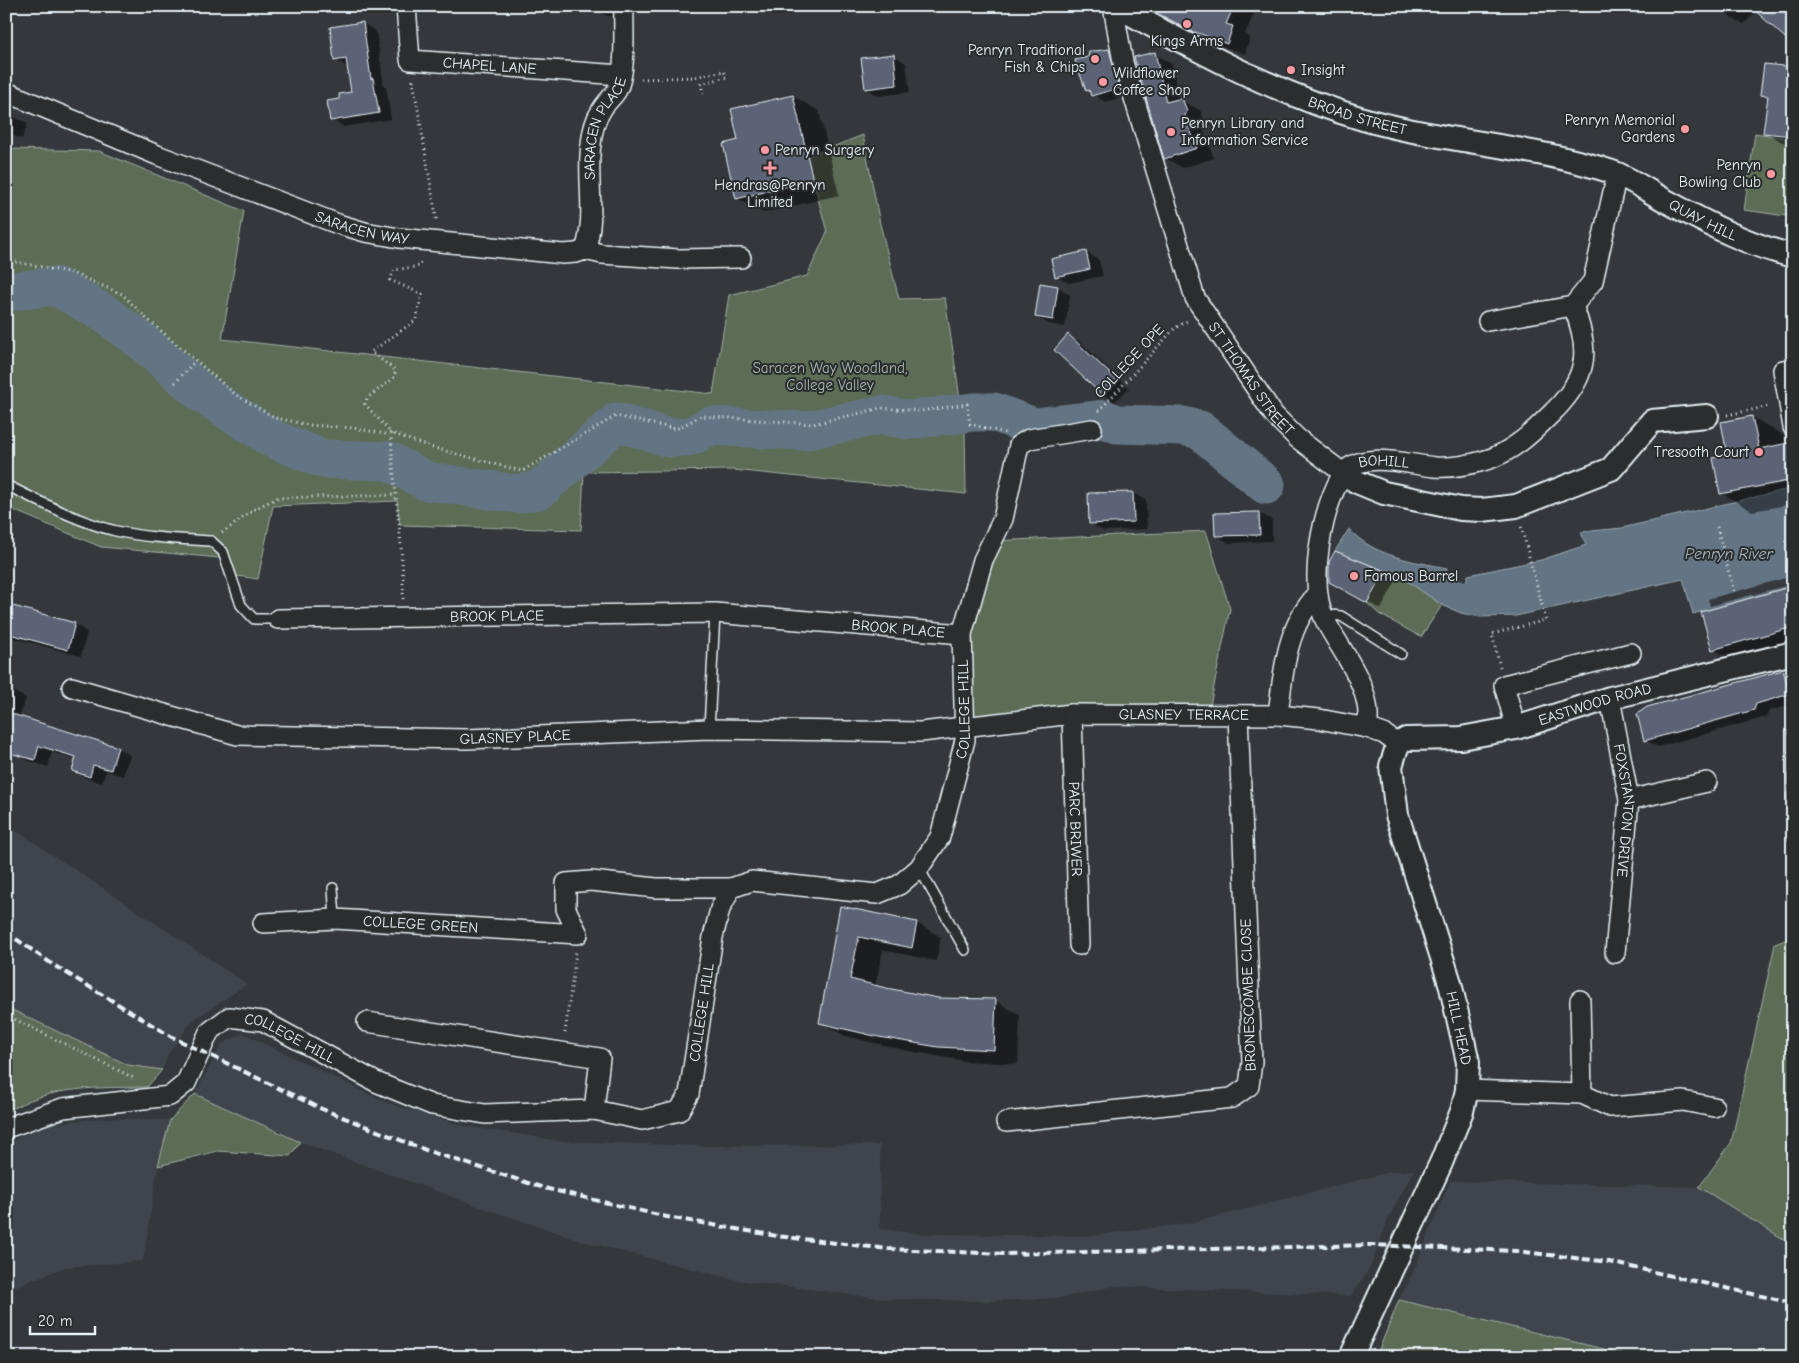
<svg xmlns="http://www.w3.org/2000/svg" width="1799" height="1363" font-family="'Comic Neue',sans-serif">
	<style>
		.built { fill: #40454d }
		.green { fill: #5c6c55; stroke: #a2aea6 }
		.water { fill: #647584; stroke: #99a7b2 }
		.pier { fill: #34383c }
		.shadow { fill: #0007 }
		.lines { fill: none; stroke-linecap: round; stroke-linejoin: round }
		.river { stroke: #647584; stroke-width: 39 }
		.building { fill: #5d6476; stroke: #e8f1f8 }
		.service-casing { stroke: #e8f1f8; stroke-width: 12 }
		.minor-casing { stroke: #e8f1f8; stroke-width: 22 }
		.tertiary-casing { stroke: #e8f1f8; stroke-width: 26 }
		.path { stroke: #e8f1f8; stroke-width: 3; stroke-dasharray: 1 4; stroke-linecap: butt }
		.service { stroke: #2a2d2e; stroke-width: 9 }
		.minor { stroke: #2a2d2e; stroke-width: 19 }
		.tertiary { stroke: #2a2d2e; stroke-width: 22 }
		.rail { stroke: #e8f1f8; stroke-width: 4; stroke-dasharray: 8 4; stroke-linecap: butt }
		.poi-dot { fill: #ff9aa2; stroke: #2a2d2e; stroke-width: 2 }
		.labels { text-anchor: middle; stroke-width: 4; stroke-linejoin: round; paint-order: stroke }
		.poi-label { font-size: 15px; fill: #e8f1f8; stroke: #2a2d2e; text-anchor: start }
		.street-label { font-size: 15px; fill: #e8f1f8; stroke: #2a2d2e }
		.park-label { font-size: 15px; fill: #a9b5af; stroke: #2a2d2e }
		.water-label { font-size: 16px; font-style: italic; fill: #adb9c4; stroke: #2a2d2e }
	</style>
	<rect width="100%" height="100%" fill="#34383c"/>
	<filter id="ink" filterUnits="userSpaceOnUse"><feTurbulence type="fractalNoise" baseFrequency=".02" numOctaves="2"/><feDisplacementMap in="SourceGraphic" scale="10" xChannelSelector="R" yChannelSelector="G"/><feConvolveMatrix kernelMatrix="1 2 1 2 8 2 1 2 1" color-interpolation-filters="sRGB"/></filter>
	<g filter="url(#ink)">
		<g class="built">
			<polygon points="6,824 247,984 192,1021 168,1054 162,1070 128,1065 6,1007"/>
			<polygon points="243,1033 387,1103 465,1126 561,1141 702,1146 880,1145 880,1229 924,1234 1089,1236 1191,1223 1390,1172 1414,1170 1389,1217 1370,1268 1351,1296 1113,1286 1060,1298 988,1301 887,1299 736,1280 586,1242 489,1210 300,1142 195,1094 222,1044"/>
			<polygon points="105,1118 170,1120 158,1166 143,1261 65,1267 6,1290 6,1147 18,1138 47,1124"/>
			<polygon points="1450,1181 1699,1187 1793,1245 1793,1357 1637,1357 1399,1300 1413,1273"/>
		</g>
		<g class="green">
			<polygon points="1755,133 1793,139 1793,217 1744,210"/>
			<polygon points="863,135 880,224 899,299 945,298 965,432 966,494 733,470 584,472 581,530 400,525 397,501 273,506 258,579 237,576 230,559 101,547 6,507 6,149 99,151 244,211 222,339 713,394 729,295 807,276 827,232 807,157"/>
			<polygon points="1206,531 1230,609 1208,715 966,728 962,634 993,541"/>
			<polygon points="1385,571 1403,578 1442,605 1421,637 1379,614 1367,603"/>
			<polygon points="1793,937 1793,1245 1699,1187 1731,1143 1775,944"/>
			<path d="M 6,1007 L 128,1065 L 162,1070 L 147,1087 C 100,1088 46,1085 6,1113 Z"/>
			<polygon points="195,1094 300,1142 290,1156 218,1151 158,1166 170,1120"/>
			<polygon points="1399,1300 1637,1357 1376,1357"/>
		</g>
		<path class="water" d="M 1793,488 L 1793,586 L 1693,614 L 1683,579 L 1516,616 L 1480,617 L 1461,613 L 1442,605 L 1403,578 L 1335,551 L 1349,529 C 1374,557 1413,561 1447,568 L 1446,576 L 1466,582 L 1468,575 L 1541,560 L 1586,545 L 1581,532 L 1622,528 Z"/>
		<polygon class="pier" points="1793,576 1793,584 1710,606 1708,599"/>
		<g class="shadow">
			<polygon points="589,6 634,6 632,17 607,16"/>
			<polygon points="1159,6 1246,6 1255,11 1245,34 1250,38 1245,54 1213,43 1178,24"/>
			<polygon points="1721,6 1793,6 1757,11 1744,24 1731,17"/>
			<polygon points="363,24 376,31 384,86 386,87 391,119 344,127 332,120 341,100 353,93 348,67 336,60"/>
			<polygon points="1109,50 1122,58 1131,95 1105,102 1087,90"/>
			<polygon points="1154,54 1172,64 1180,100 1200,110 1205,122 1202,127 1214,158 1183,168 1165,158"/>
			<polygon points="893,55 906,63 910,92 879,96 866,88"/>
			<polygon points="1793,69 1793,144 1782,142 1765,132 1769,98 1762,94"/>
			<polygon points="793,96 819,111 839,195 763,213 737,198 740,141"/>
			<polygon points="6,114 28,123 22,139 6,133"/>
			<polygon points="1086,252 1099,260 1103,276 1069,283 1056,276"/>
			<polygon points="1058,287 1070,295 1065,327 1049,324 1036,317"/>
			<polygon points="1069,335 1081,343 1129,388 1115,402 1103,394"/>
			<polygon points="1752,417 1783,435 1785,445 1746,490 1793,482 1793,504 1752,511 1721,493 1728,456"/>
			<polygon points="1133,493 1146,500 1147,529 1103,531 1090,523"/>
			<polygon points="1259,513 1272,520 1272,541 1229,543 1216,535"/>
			<polygon points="1384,572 1397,579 1381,609 1343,589"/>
			<polygon points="1793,587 1793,659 1751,671 1713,649"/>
			<polygon points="6,605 75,624 87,632 81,656 6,636"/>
			<polygon points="1783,672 1793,677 1793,704 1769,711 1766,717 1658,747 1645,740"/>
			<polygon points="6,688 26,698 19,718 117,748 130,755 123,776 106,771 102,783 86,778 73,771 77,760 52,752 48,767 29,761 16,754 6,728"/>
			<polygon points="841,908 917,923 941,937 936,961 883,950 875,987 938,999 996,1001 1020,1015 1018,1064 964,1061 904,1050 845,1036 820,1022"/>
		</g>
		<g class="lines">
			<polyline class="river" points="6,292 56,286 107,315 143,342 203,394 273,439 323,459 389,461 426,481 517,494 539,490 617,422 670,438 692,436 710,426 803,431 882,415 909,420 973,412 994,412 1034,427 1104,419 1117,424 1183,426 1200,430 1266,485"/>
		</g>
		<g class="building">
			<polygon points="1144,6 1234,6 1226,24 1233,26 1227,44 1195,32 1195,33"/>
			<polygon points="1750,6 1793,6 1793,45"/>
			<polygon points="363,22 371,79 373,78 379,113 330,121 327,101 339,99 339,94 351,92 346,59 334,61 330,27"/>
			<polygon points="1109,49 1119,88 1091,96 1089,90 1086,91 1075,60 1088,57 1089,52"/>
			<polygon points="1155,52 1166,102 1182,98 1187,111 1185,116 1197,148 1164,159 1134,57"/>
			<polygon points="894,54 897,85 865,89 861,58"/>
			<polygon points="1764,64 1793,67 1793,136 1763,133 1768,96 1760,95"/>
			<polygon points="793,95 813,180 736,199 723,144 738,140 731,109"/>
			<polygon points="1086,251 1090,269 1055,277 1051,259"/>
			<polygon points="1040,283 1058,286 1053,320 1035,317"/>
			<polygon points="1068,334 1117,380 1102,395 1054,350"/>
			<polygon points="1752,416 1759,449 1793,442 1793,480 1720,494 1713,458 1727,455 1721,422"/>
			<polygon points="1133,492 1134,522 1089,524 1088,493"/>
			<polygon points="1259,512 1260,535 1215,536 1214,513"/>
			<polygon points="1335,551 1385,571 1367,603 1329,582 1329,562"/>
			<polygon points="1793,586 1793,627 1712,650 1701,612"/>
			<polygon points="6,604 75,623 68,650 6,633"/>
			<polygon points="1783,670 1790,694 1756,704 1754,710 1644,741 1637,714 1647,707"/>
			<polygon points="6,712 118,747 111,770 93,765 90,777 72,771 76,757 39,746 35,760 6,752"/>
			<polygon points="840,906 917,922 912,948 859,937 850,979 886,988 938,998 996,999 994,1050 938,1047 879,1037 819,1023"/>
		</g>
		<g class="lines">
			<defs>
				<g id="service">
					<path d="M 6,485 C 41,502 78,522 116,531 C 148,538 179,539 211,541 L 223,552 L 241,605 L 254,619 L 278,619"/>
					<polyline points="1325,618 1331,615 1341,616 1401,654"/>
					<polyline points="709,729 715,613"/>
					<polyline points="1793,838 1793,733"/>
					<polyline points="919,868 965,950"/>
					<polyline points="333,888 335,919"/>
				</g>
				<g id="minor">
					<path id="s1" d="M 406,6 L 410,60 L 621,75"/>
					<path id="s2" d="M 1113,6 L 1123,62 L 1195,298 L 1274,415 L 1297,438 L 1343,473"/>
					<path id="s3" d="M 6,92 L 157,155 L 338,224 L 365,232 L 399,238 L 563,254 L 576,253 L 585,250 L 602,254 L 678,259 L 741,258"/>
					<path id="s4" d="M 585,250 C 597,216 586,179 591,144 C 592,133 595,120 601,111 C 605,103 613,97 617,90 C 627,70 623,29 624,6"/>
					<polyline points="1573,306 1593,281 1617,174"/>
					<polyline points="1488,321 1573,306"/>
					<polyline points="1793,368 1783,370 1793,427"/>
					<path id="s5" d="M 278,619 L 715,613 L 962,634"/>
					<path id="s6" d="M 72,687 L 237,735 L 467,739 L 709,729 L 921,732 L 1072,714 L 1278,715 L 1319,719 L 1367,728 L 1384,734 L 1398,744"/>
					<path id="s7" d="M 1610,698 L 1629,800 L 1615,953"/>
					<path id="s8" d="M 1072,714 L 1079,945"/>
					<path d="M 1278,715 C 1283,674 1286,626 1317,595"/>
					<path id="s9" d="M 1367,728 C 1375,689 1340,651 1324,618 C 1308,580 1322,510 1342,475 C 1357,449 1411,465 1435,467 C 1451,468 1468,465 1483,461 C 1513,453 1535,430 1556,409 C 1589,375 1590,348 1573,306"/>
					<polyline points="1516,728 1504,685 1631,653"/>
					<polyline points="1629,800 1707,782"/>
					<path id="s10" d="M 263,923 L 335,919 L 578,934 L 566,909 L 566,883 L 591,881 L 656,888 L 731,888"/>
					<polyline points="367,1022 600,1058 594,1110"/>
					<polyline points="1467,1090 1582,1094 1580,1000"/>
					<polyline points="1582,1094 1610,1107 1683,1101 1714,1107"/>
					<polyline points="1006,1122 1232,1098 1249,1086 1252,1062 1238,715"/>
					<path id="s11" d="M 6,1128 L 63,1108 L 170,1096 L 186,1083 L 209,1032 L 229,1017 L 263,1021 L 376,1082 L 432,1105 L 485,1114 L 594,1110 L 642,1120 L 679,1111 L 689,1094 L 713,937 L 720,909 L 731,888 L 752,881 L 877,894 L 899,885 L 919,868 L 940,837 L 965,740 L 962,634 L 983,560 L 1003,519 L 1019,445 L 1029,439 L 1092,429"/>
				</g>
				<g id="tertiary">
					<path id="s12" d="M 1116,6 C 1195,49 1276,94 1363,119 C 1446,143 1534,145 1615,173 C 1633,180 1651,193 1668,202 C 1710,225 1746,244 1793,256"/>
					<polyline points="1343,473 1357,482 1384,493 1461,509 1482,510 1516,506 1611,469 1652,421 1707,416"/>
					<path id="s13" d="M 1351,1357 L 1441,1163 L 1462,1111 L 1467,1090 L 1468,1062 L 1450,983 L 1397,815 L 1391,766 L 1398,744 L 1406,739 L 1461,738 L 1516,728 L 1610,698 L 1793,653"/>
				</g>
			</defs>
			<use href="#service" class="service-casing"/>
			<use href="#minor" class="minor-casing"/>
			<use href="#tertiary" class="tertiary-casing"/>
			<g class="path">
				<polyline points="641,79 694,77 724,71 726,77 701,84 703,94"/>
				<polyline points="413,80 437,222"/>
				<polyline points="6,260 72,273 122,294 146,318 236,395 276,418 309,425 353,428 386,434 391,433 365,404 367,398 395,377 395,370 371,352 416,320 422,294 390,280 394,270 420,266 421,261"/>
				<polyline points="175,383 195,361"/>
				<polyline points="1099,411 1175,328 1187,321"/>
				<polyline points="1727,415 1770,406"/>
				<polyline points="1792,514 1793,516"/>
				<polyline points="1717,527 1734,592"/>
				<polyline points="222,533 255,509 277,498 394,495"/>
				<path d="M 403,599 C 404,543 393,489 391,433 L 430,447 L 522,471 L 616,416 L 676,429 L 701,416 L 813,424 L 881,408 L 921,411 L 967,404 L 970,424 L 1005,433"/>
				<polyline points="1500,667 1492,634 1546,620 1521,526"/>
				<polyline points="6,1015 136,1079"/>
				<polyline points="565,1033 576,952"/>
			</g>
			<use href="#service" class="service"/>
			<use href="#minor" class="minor"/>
			<use href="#tertiary" class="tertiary"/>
			<polyline class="rail" points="6,932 55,966 172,1037 322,1109 428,1151 544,1188 667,1217 777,1236 888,1249 1005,1254 1371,1245 1516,1251 1609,1262 1793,1303"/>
		</g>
	</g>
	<g class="poi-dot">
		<circle cx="1187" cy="24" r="5"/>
		<circle cx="1095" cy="59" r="5"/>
		<circle cx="1291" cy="70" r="5"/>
		<circle cx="1103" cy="82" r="5"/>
		<circle cx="1685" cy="129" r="5"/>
		<circle cx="1171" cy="132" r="5"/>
		<circle cx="765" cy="150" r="5"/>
		<path d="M767.5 160.5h5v5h5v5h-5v5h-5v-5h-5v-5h5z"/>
		<circle cx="1771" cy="174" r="5"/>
		<circle cx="1759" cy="452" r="5"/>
		<circle cx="1354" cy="576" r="5"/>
	</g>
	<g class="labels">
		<g class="poi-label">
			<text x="1187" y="46" text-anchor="middle">Kings Arms</text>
			<text x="1085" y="55" text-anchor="end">Penryn Traditional<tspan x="1085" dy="17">Fish &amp; Chips</tspan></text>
			<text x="1301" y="75">Insight</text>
			<text x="1113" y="78">Wildflower<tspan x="1113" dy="17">Coffee Shop</tspan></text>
			<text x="1675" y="125" text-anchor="end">Penryn Memorial<tspan x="1675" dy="17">Gardens</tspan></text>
			<text x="1181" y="128">Penryn Library and<tspan x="1181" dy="17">Information Service</tspan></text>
			<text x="775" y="155">Penryn Surgery</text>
			<text x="1761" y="170" text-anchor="end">Penryn<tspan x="1761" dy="17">Bowling Club</tspan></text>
			<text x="770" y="190" text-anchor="middle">Hendras@Penryn<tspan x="770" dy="17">Limited</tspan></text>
			<text x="1749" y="457" text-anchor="end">Tresooth Court</text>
			<text x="1364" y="581">Famous Barrel</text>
		</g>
		<g class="street-label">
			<text dy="5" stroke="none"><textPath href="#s1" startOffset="134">CHAPEL LANE</textPath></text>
			<text dy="5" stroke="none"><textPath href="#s12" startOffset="266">BROAD STREET</textPath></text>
			<text dy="5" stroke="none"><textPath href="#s4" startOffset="126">SARACEN PLACE</textPath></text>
			<text dy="5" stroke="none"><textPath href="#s12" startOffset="630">QUAY HILL</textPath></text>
			<text dy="5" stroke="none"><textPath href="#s3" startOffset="382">SARACEN WAY</textPath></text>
			<text transform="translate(1129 361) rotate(-47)" y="5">COLLEGE OPE</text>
			<text dy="5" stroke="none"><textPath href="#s2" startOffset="402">ST THOMAS STREET</textPath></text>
			<text dy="5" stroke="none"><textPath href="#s9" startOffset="315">BOHILL</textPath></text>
			<text dy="5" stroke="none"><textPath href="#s5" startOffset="219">BROOK PLACE</textPath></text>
			<text dy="5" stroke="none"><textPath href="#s5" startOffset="621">BROOK PLACE</textPath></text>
			<text dy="5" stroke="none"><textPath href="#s13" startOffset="852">EASTWOOD ROAD</textPath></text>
			<text dy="5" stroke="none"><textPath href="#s11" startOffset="1340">COLLEGE HILL</textPath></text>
			<text dy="5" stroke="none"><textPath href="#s6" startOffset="1120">GLASNEY TERRACE</textPath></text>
			<text dy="5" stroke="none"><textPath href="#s6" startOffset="450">GLASNEY PLACE</textPath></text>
			<text dy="5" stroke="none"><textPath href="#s7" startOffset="114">FOXSTANTON DRIVE</textPath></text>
			<text dy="5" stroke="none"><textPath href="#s8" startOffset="115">PARC BRIWER</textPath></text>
			<text dy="5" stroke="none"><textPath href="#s10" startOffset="158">COLLEGE GREEN</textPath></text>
			<text transform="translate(1248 995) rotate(-92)" y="5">BRONESCOMBE CLOSE</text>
			<text dy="5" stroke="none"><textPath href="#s11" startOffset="845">COLLEGE HILL</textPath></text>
			<text transform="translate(1459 1028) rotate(78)" y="5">HILL HEAD</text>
			<text dy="5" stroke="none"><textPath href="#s11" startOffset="335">COLLEGE HILL</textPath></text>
		</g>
		<g class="park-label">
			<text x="830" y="373">Saracen Way Woodland,<tspan x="830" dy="17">College Valley</tspan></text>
		</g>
		<g class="water-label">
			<text x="1729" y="559">Penryn River</text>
		</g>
	</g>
	<rect width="1799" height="1363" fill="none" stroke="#2a2d2e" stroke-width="25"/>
	<rect x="12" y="12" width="1774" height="1338" fill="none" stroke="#e8f1f8" stroke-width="2" filter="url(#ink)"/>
	<path d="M30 1326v8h65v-8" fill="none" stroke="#e8f1f8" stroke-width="2.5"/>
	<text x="38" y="1326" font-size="15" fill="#e8f1f8" stroke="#2a2d2e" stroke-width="4" paint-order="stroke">20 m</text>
</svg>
